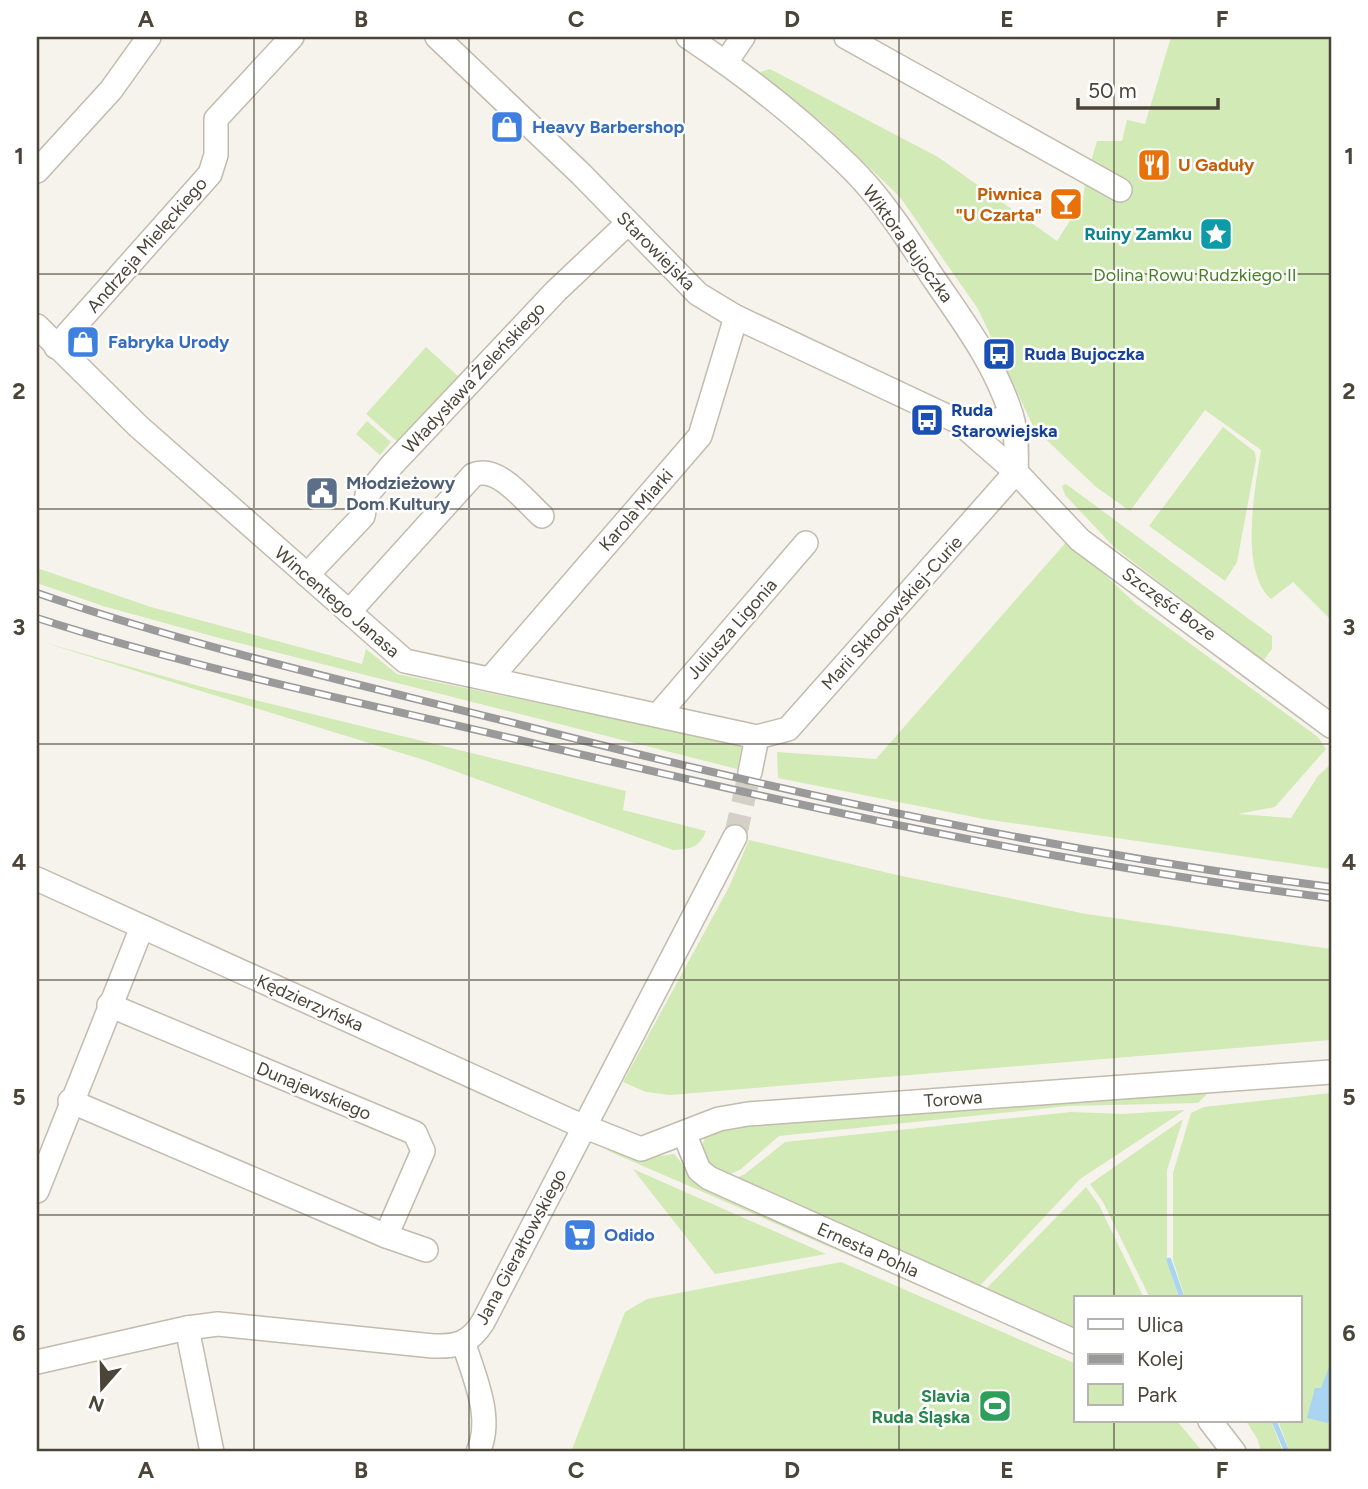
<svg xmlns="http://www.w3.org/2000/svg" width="1368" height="1489" font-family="Figtree,sans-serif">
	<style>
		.green { fill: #d2eab5 }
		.water { fill: #a9d4f2 }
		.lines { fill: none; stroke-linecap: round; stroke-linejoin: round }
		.stream { stroke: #a9d4f2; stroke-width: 5 }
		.minor-tunnel { stroke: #d4d0c8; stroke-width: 23; stroke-dasharray: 23 11; stroke-linecap: butt }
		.minor-casing { stroke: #c2bbae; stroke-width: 26 }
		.minor { stroke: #fff; stroke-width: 23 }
		.rail-casing { stroke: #9a9a9a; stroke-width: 8 }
		.rail { stroke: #fff; stroke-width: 5; stroke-dasharray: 16; stroke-linecap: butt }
		.grid { fill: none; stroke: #4b4439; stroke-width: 2; stroke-opacity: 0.55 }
		.labels { text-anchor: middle; stroke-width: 5; stroke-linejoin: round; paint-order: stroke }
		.shop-label { font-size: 18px; font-weight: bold; fill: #366cbe; stroke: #fff; text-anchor: start }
		.food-label { font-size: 18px; font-weight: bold; fill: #c56008; stroke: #fff; text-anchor: start }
		.culture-label { font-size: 18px; font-weight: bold; fill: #0d838f; stroke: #fff; text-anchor: end }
		.street-label { font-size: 18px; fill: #4b4439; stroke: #fff }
		.park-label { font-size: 18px; fill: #4a7f2a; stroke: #fff }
		.transit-label { font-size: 18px; font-weight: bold; fill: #164399; stroke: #fff; text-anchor: start }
		.service-label { font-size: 18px; font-weight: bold; fill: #4e5e75; stroke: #fff; text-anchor: start }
		.leisure-label { font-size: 18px; font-weight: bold; fill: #27864d; stroke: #fff; text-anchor: end }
		.neatline { fill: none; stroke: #4b4439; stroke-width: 2.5 }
		.grid-label { font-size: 23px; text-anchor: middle; font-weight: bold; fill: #4b4439 }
	</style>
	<rect width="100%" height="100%" fill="#f6f3ec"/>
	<g class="green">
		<path d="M 1171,37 L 1331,37 L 1331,620 L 1293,582 L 1271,599 C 1239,571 1255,488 1261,450 L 1205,410 L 1130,511 L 1096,487 L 1034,428 L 978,309 L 900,197 L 825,125 L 760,72 L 770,69 L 938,157 L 1057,241 L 1083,200 L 1085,182 L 1097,141 L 1122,141 L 1127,120 L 1145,124 Z"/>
		<polygon points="426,347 460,378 400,444 366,414"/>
		<polygon points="367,421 391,442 380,455 356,434"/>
		<polygon points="1223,427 1255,452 1256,460 1237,562 1225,581 1149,526"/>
		<polygon points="1066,484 1272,636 1272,649 1263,661 1115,548 1065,495 1062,486"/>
		<polygon points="1068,540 1136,604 1318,737 1326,749 1275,807 1238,814 1291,818 1318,776 1331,764 1331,869 984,819 778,778 777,752 876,759"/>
		<polygon points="37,568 151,607 362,664 366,649 397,674 742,745 737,769 219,638 103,606 37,583"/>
		<path d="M 42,642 L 206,688 L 626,791 L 623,810 L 706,831 C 699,848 691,849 673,850 L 424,760 Z"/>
		<polygon points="749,840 897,875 1086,914 1331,949 1331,1040 670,1095 646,1092 623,1082 729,887"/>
		<polygon points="1208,1093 1198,1103 1068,1106 779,1136 741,1169 726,1176 710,1169 701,1148 706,1135 731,1124"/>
		<polygon points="1331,1093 1331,1452 1290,1452 1278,1421 1300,1421 1300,1298 1185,1298 1173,1260 1173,1173 1191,1113 1204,1107"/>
		<polygon points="1185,1110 1080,1179 976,1290 731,1180 745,1174 785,1142 1071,1112 1123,1114"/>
		<polygon points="1183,1119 1167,1170 1167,1260 1179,1298 1150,1298 1103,1202 1090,1184"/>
		<polygon points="606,1150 644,1158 674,1154 691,1174 1076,1347 1076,1354"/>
		<polygon points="633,1169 826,1254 715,1274"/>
		<polygon points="1086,1187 1099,1205 1144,1298 1076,1298 1076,1331 982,1293"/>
		<polygon points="841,1262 1076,1364 1076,1421 1177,1421 1203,1452 571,1452 625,1312 647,1299"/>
		<polygon points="1246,1421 1271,1421 1283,1452 1261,1452 1258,1440"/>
	</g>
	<polygon class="water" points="1331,1362 1331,1416 1328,1423 1307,1418 1315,1388 1321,1388"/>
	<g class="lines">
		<g class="stream">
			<polyline points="1169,1260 1182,1298"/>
			<polyline points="1274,1421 1287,1452"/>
		</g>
		<polyline class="minor-tunnel" points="735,837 750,772"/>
		<defs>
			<g id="minor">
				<polyline points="437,37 581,174 698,294 736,317 957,421 981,426 1011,415"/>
				<path d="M 688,37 C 745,75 800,118 849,166 C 882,198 907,238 932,276 C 962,320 995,363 1011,414 C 1017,433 1017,452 1016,472"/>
				<polyline points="846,37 1120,190"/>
				<polyline points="726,62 743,37"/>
				<polyline points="37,171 111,90 149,37"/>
				<polyline points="37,326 138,426 405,661 757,737 788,729 1016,472"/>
				<polyline points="56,347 210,174 216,155 216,119 292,37"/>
				<polyline points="960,423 1016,472 1080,540 1331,726"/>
				<polyline points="307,575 363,516 367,495 390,467 556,291 628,223"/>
				<path d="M 349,612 L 473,475 C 498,464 525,501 542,516"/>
				<polyline points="490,679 700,436 736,317"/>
				<polyline points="658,715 806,543"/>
				<polyline points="750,772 757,737"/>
				<polyline points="37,879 573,1122 641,1149 719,1119 748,1114 1331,1072"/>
				<polyline points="109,1005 415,1133 423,1151 386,1236"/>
				<polyline points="70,1101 386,1236 426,1250"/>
				<polyline points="684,1133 699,1170 709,1178 1076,1342"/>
				<polyline points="37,1191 142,927"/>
				<polyline points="187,1328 212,1452"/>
				<path d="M 464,1344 C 474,1377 494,1418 478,1452"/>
				<path d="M 37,1362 L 187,1328 L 218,1324 L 433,1346 C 457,1347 470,1343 483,1322 L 735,837"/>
				<polyline points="1210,1421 1234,1452"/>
			</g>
		</defs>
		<use href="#minor" class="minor-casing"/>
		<use href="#minor" class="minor"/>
		<defs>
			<g id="rail">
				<path d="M 37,593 C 199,649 367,686 533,728 C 796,795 1061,853 1331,887"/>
				<path d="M 37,618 C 192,668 355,701 515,739 C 785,803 1055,864 1331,898"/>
			</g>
		</defs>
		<use href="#rail" class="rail-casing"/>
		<use href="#rail" class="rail"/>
	</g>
	<path class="grid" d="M 254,37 L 254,1452M 469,37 L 469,1452M 684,37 L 684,1452M 899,37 L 899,1452M 1114,37 L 1114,1298M 37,274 L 1331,274M 37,509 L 1331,509M 37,744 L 1331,744M 37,980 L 1331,980M 37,1215 L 1331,1215M 1114,1421 L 1114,1452"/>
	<defs>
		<symbol id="shop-square" viewBox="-11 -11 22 22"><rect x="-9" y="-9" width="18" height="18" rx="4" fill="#3f7fe0" stroke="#fff"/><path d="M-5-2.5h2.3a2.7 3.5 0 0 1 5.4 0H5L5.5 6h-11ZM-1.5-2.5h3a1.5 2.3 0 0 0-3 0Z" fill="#fff"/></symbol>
		<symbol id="restaurant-square" viewBox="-11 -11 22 22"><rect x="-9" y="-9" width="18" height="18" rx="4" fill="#e8710a" stroke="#fff"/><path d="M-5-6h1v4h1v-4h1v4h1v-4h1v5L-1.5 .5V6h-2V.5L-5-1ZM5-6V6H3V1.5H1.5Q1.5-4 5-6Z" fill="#fff"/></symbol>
		<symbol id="bar-square" viewBox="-11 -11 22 22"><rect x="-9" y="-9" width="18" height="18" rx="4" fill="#e8710a" stroke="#fff"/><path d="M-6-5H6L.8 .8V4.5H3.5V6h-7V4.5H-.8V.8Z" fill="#fff"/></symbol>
		<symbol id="sight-square" viewBox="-11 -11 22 22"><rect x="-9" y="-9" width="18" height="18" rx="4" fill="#0f9aa8" stroke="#fff"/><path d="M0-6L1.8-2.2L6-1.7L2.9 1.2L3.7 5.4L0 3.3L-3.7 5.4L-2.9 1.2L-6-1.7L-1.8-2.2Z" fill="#fff"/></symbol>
		<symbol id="bus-square" viewBox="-11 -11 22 22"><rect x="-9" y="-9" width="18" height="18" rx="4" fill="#1a4fb4" stroke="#fff"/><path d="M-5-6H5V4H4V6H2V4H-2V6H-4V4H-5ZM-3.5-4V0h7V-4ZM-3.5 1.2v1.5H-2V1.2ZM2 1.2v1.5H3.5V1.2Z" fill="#fff"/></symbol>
		<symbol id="civic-square" viewBox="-11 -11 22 22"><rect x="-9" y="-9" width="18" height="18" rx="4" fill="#5c6f8a" stroke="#fff"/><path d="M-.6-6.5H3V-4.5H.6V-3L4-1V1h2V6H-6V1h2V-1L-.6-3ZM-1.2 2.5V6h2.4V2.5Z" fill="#fff"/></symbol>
		<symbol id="supermarket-square" viewBox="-11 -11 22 22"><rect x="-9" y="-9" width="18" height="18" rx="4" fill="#3f7fe0" stroke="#fff"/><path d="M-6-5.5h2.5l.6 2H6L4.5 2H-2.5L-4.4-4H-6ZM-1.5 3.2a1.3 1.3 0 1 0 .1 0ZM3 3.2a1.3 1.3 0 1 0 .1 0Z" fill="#fff"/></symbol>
		<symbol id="stadium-square" viewBox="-11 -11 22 22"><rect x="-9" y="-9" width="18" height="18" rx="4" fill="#2e9e5b" stroke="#fff"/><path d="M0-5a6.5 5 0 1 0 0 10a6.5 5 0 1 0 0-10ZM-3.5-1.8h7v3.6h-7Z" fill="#fff"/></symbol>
	</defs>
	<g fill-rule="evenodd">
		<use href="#shop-square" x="488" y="108" width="38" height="38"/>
		<use href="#restaurant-square" x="1135" y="146" width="38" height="38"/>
		<use href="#bar-square" x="1047" y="185" width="38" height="38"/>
		<use href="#sight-square" x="1197" y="215" width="38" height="38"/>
		<use href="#shop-square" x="64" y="323" width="38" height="38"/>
		<use href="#bus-square" x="980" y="335" width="38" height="38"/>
		<use href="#bus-square" x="908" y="401" width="38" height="38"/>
		<use href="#civic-square" x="303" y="474" width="38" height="38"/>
		<use href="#supermarket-square" x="561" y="1216" width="38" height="38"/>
		<use href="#stadium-square" x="976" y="1387" width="38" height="38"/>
	</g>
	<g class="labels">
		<g class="shop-label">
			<text x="532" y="133">Heavy Barbershop</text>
			<text x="108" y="348">Fabryka Urody</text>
			<text x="604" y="1241">Odido</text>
		</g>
		<g class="food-label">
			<text x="1178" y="171">U Gaduły</text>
			<text x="1042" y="200" text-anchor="end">Piwnica<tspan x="1042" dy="21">"U Czarta"</tspan></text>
		</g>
		<g class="culture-label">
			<text x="1192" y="240">Ruiny Zamku</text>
		</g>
		<g class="street-label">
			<text transform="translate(908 244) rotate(54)" y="6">Wiktora Bujoczka</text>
			<text transform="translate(147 245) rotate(-49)" y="6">Andrzeja Mielęckiego</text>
			<text transform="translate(656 251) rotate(45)" y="6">Starowiejska</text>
			<text transform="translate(474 378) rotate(-47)" y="6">Władysława Żeleńskiego</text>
			<text transform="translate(636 510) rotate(-49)" y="6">Karola Miarki</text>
			<text transform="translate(337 602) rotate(41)" y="6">Wincentego Janasa</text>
			<text transform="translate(1169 604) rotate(36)" y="6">Szczęść Boze</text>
			<text transform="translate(892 613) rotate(-48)" y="6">Marii Skłodowskiej-Curie</text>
			<text transform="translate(732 629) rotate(-49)" y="6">Juliusza Ligonia</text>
			<text transform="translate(310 1003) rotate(24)" y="6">Kędzierzyńska</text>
			<text transform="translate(314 1091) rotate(23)" y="6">Dunajewskiego</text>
			<text transform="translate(953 1099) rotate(-4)" y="6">Torowa</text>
			<text transform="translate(521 1247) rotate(-62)" y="6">Jana Gierałtowskiego</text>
			<text transform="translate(868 1250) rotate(24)" y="6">Ernesta Pohla</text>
		</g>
		<g class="park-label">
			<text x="1195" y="281">Dolina Rowu Rudzkiego II</text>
		</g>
		<g class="transit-label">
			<text x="1024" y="360">Ruda Bujoczka</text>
			<text x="951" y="416">Ruda<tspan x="951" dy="21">Starowiejska</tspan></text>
		</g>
		<g class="service-label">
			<text x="346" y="489">Młodzieżowy<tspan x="346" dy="21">Dom Kultury</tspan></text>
		</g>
		<g class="leisure-label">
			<text x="970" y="1402">Slavia<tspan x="970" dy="21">Ruda Śląska</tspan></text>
		</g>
	</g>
	<rect width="1368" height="1489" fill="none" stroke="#ffffff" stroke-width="77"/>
	<rect x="1074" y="1296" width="228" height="126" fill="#ffffff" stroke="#b7b4b0" stroke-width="2"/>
	<rect x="1088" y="1319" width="35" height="10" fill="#ffffff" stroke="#b7b4b0" stroke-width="2"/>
	<text x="1137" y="1332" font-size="21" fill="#4b4439">Ulica</text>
	<rect x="1088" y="1354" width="35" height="10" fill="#9a9a9a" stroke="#b7b4b0" stroke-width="2"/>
	<text x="1137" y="1366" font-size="21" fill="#4b4439">Kolej</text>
	<rect x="1088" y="1384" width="35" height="21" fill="#d2eab5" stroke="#b7b4b0" stroke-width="2"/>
	<text x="1137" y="1402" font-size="21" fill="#4b4439">Park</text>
	<g transform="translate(102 1388) rotate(200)" stroke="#ffffff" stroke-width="5" paint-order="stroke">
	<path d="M0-5L12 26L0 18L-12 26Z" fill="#4b4439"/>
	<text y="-10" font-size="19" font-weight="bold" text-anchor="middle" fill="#4b4439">N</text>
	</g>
	<path d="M1078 98v10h140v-10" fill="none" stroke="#4b4439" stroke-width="3.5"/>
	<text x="1088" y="98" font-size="21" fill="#4b4439" stroke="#ffffff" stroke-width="5" paint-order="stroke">50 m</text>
	<rect x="38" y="38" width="1292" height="1412" class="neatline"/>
	<g class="grid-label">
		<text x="146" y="27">A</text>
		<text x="361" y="27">B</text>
		<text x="576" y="27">C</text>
		<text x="792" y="27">D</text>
		<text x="1007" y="27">E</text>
		<text x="1222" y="27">F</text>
		<text x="19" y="164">1</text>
		<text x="1349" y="164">1</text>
		<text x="19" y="399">2</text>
		<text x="1349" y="399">2</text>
		<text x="19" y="635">3</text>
		<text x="1349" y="635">3</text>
		<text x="19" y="870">4</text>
		<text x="1349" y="870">4</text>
		<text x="19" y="1105">5</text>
		<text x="1349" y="1105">5</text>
		<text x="19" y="1341">6</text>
		<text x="1349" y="1341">6</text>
		<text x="146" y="1478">A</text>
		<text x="361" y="1478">B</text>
		<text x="576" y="1478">C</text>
		<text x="792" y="1478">D</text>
		<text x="1007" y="1478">E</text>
		<text x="1222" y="1478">F</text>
	</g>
</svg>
